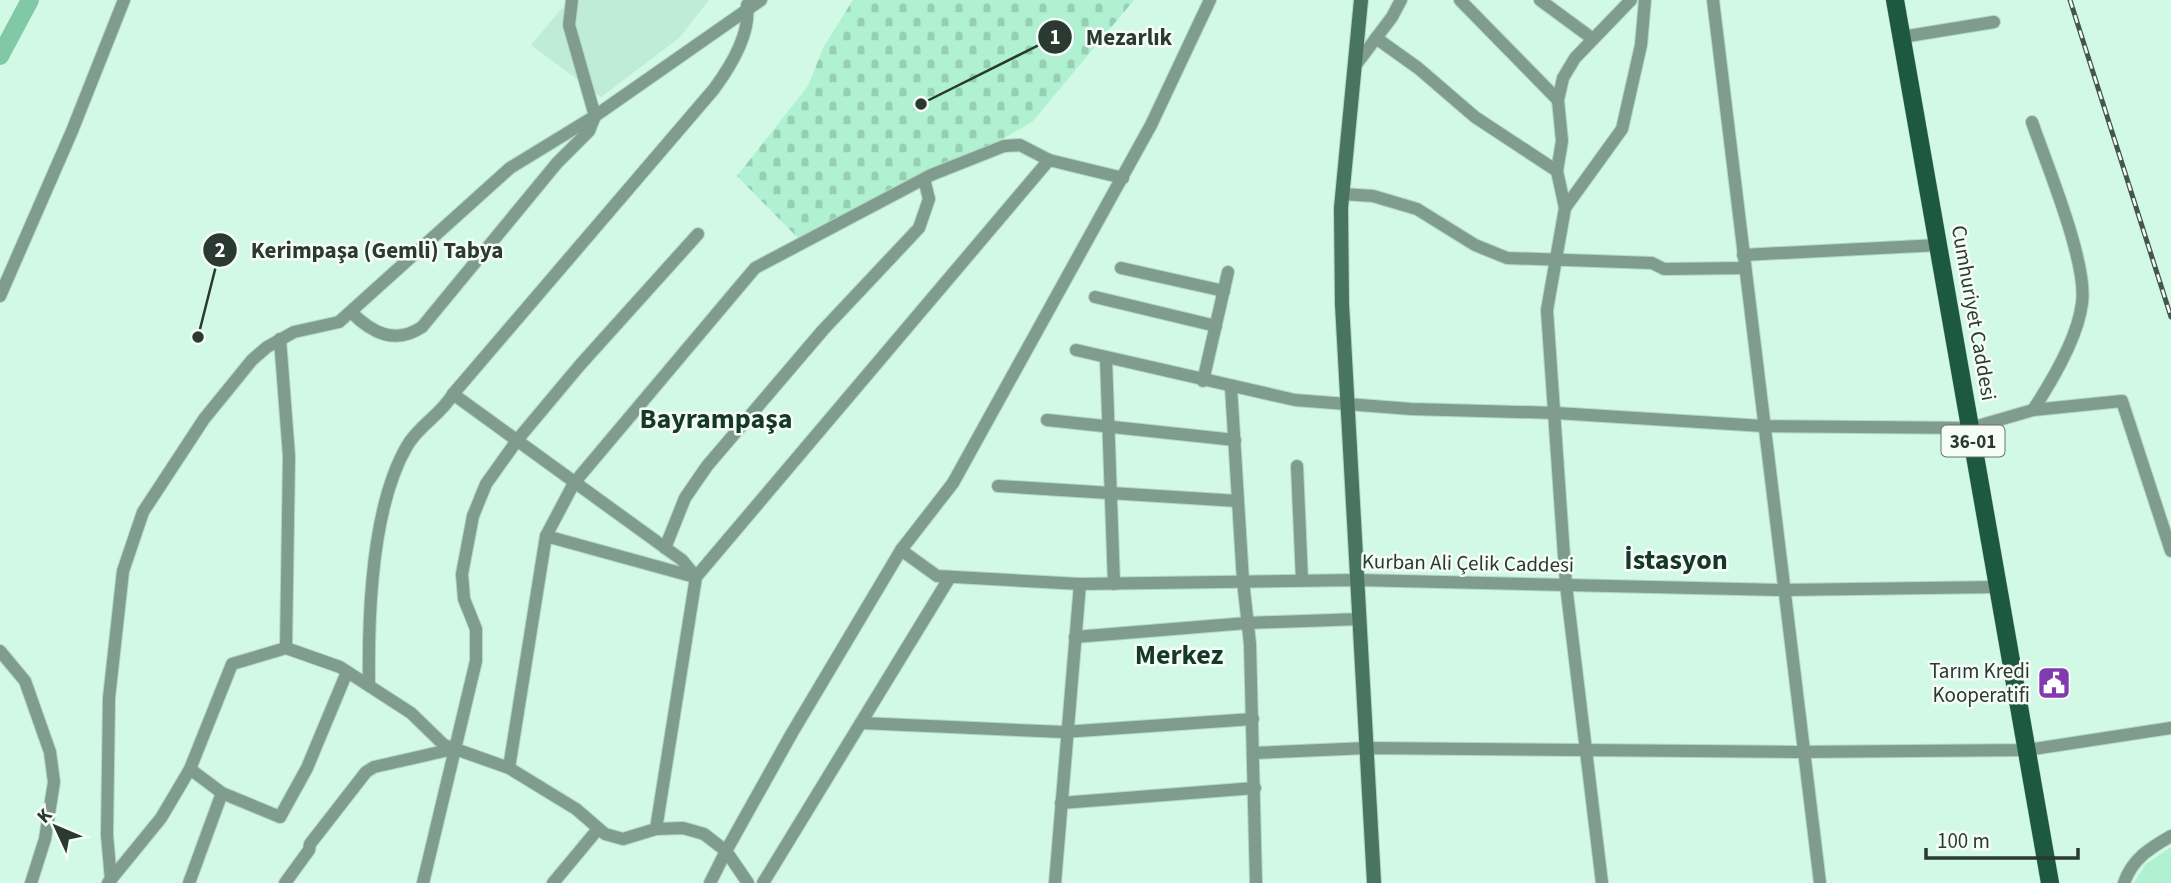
<svg xmlns="http://www.w3.org/2000/svg" width="2171" height="883" font-family="'Source Sans 3',sans-serif">
	<style>
		.built { fill: #beecd6 }
		.cemetery { fill: url(#cemetery-stones) }
		.park { fill: #aff1d1 }
		.lines { fill: none; stroke-linecap: round; stroke-linejoin: round }
		.river { stroke: #81c8a7; stroke-width: 18 }
		.minor-casing { stroke: #b3d6c5; stroke-width: 14 }
		.secondary-casing { stroke: #b3d6c5; stroke-width: 16 }
		.primary-casing { stroke: #b3d6c5; stroke-width: 19 }
		.minor { stroke: #7f9c8e; stroke-width: 12 }
		.secondary { stroke: #497460; stroke-width: 14 }
		.primary { stroke: #1d5841; stroke-width: 18 }
		.rail-casing { stroke: #44574e; stroke-width: 5 }
		.rail { stroke: #f6fdf9; stroke-width: 2.5; stroke-dasharray: 8; stroke-linecap: butt }
		.labels { text-anchor: middle; stroke-width: 5; stroke-linejoin: round; paint-order: stroke }
		.shield { fill: #f6fdf9; stroke: #67746e; stroke-width: 2 }
		.shield-label { font-size: 19px; font-weight: bold; fill: #2a3932 }
		.street-label { font-size: 21px; fill: #2a3932; stroke: #f6fdf9 }
		.poi-label { font-size: 21px; fill: #2a3932; stroke: #f6fdf9; text-anchor: end }
		.district-label { font-size: 28px; font-weight: bold; fill: #15382a; stroke: #f6fdf9 }
		.leader { fill: none; stroke: #2a3932; stroke-width: 2.5 }
		.callout-dot { fill: #2a3932; stroke: #f6fdf9; stroke-width: 2.5 }
		.mark-label { font-size: 21px; text-anchor: middle; font-weight: bold; fill: #fff }
		.callout-label { font-size: 23px; text-anchor: middle; font-weight: bold; fill: #2a3932; stroke: #f6fdf9; stroke-width: 5; stroke-linejoin: round; paint-order: stroke }
	</style>
	<defs>
		<pattern id="cemetery-stones" width="16" height="16" patternUnits="userSpaceOnUse" patternTransform="scale(1.75)"><rect width="16" height="16" fill="#aff1d1"/><path d="M2 7V4a2 2 0 0 1 4 0v3zM10 15v-3a2 2 0 0 1 4 0v3z" fill="#97cfb4"/></pattern>
	</defs>
	<rect width="100%" height="100%" fill="#d1f9e5"/>
	<polygon class="built" points="569,0 709,0 679,38 601,97 531,45"/>
	<polygon class="cemetery" points="853,0 1134,0 1032,122 982,151 799,239 737,176 808,86 823,48"/>
	<polygon class="park" points="2171,847 2171,883 2134,883 2146,864"/>
	<g class="lines">
		<polyline class="river" points="0,56 30,0"/>
		<defs>
			<g id="minor">
				<polyline points="1460,0 1558,100"/>
				<polyline points="1540,0 1593,39"/>
				<polyline points="1713,0 1820,883"/>
				<polyline points="1902,37 1994,22"/>
				<polyline points="1376,38 1418,68 1475,117 1557,171"/>
				<polyline points="1355,66 1392,17 1401,0"/>
				<path d="M 2032,122 C 2046,163 2088,263 2082,303 C 2078,337 2052,381 2033,410"/>
				<polyline points="1342,194 1373,196 1417,209 1475,245 1507,258 1652,263 1664,269 1745,268"/>
				<polyline points="1565,208 1557,171 1562,141 1558,100 1563,78 1575,58 1631,0"/>
				<polyline points="1743,255 1939,245"/>
				<polyline points="1121,268 1224,291"/>
				<polyline points="0,296 72,131 124,0"/>
				<polyline points="1095,297 1216,326"/>
				<path d="M 351,312 C 372,333 395,345 422,327 L 557,163 L 589,131 L 595,116 L 569,25 L 572,0"/>
				<polyline points="280,339 289,456 286,648"/>
				<polyline points="1076,350 1295,400 1411,409 1556,413 1763,426 1971,428 2033,410 2122,401 2171,551"/>
				<polyline points="1106,358 1114,584"/>
				<polyline points="1203,381 1228,272"/>
				<polyline points="1231,387 1243,581 1250,644 1256,883"/>
				<polyline points="453,394 682,560 696,577"/>
				<polyline points="1047,420 1235,440"/>
				<polyline points="1297,466 1302,580"/>
				<polyline points="998,486 1238,501"/>
				<polyline points="546,536 695,577"/>
				<polyline points="665,548 685,498 707,466 823,330 919,228 929,199 924,179"/>
				<polyline points="901,550 937,576 1080,584 1357,580 1782,590 1998,587"/>
				<polyline points="1075,637 1247,623 1360,619"/>
				<polyline points="0,651 25,681 50,752 54,782 45,839 31,883"/>
				<path d="M 369,684 C 368,614 371,508 407,446 C 419,425 441,415 453,394 L 714,89 C 731,66 751,34 747,5"/>
				<polyline points="861,723 1063,732 1253,719"/>
				<polyline points="1254,753 1367,748 1795,752 2027,750 2171,728"/>
				<polyline points="509,768 546,536 574,483 755,268 931,175 1004,146 1020,145 1049,160 1123,178"/>
				<polyline points="190,769 222,793 280,817 307,768 347,672"/>
				<polyline points="1061,803 1255,788"/>
				<polyline points="656,829 696,577 1049,160"/>
				<polyline points="111,880 107,835 109,698 123,571 143,512 204,419 252,360 267,347 294,332 339,322 510,168 595,116 761,0"/>
				<polyline points="108,883 161,818 190,769 232,664 286,648 340,667 411,713 444,745 509,768 576,809 605,834 623,839 656,829 683,828 704,834 726,851 792,733 901,550 953,483 1151,125 1210,0"/>
				<polyline points="189,883 222,793"/>
				<polyline points="285,883 309,850 310,844 366,772 374,767 453,749"/>
				<polyline points="423,883 476,661 476,629 464,599 462,574 473,516 486,484 518,439 580,365 698,234"/>
				<polyline points="553,883 598,829"/>
				<polyline points="710,883 726,851 748,883"/>
				<polyline points="763,883 950,577"/>
				<polyline points="1055,883 1080,584"/>
				<polyline points="1602,883 1566,585 1547,310 1565,208 1622,129 1641,45 1645,0"/>
				<path d="M 2124,883 C 2132,859 2150,848 2171,836"/>
			</g>
			<polyline id="secondary" points="1361,0 1341,208 1342,304 1374,883"/>
			<polyline id="primary" points="1895,0 2050,883"/>
		</defs>
		<use href="#minor" class="minor-casing"/>
		<use href="#secondary" class="secondary-casing"/>
		<use href="#primary" class="primary-casing"/>
		<use href="#minor" class="minor"/>
		<use href="#secondary" class="secondary"/>
		<use href="#primary" class="primary"/>
		<defs>
			<polyline id="rail" points="2070,0 2171,317"/>
		</defs>
		<use href="#rail" class="rail-casing"/>
		<use href="#rail" class="rail"/>
	</g>
	<defs>
		<symbol id="civic-square" viewBox="-11 -11 22 22"><rect x="-9" y="-9" width="18" height="18" rx="4" fill="#823bae" stroke="#f6fdf9"/><path d="M-.6-6.5H3V-4.5H.6V-3L4-1V1h2V6H-6V1h2V-1L-.6-3ZM-1.2 2.5V6h2.4V2.5Z" fill="#fff"/></symbol>
	</defs>
	<g fill-rule="evenodd">
		<use href="#civic-square" x="2035" y="664" width="38" height="38"/>
	</g>
	<g class="labels">
		<rect class="shield" x="1941.5" y="425.5" width="63" height="31" rx="5"/>
		<g class="shield-label">
			<text x="1973" y="448">36-01</text>
		</g>
		<g class="street-label">
			<text transform="translate(1974 313) rotate(80)" y="7">Cumhuriyet Caddesi</text>
			<text transform="translate(1468 563) rotate(1)" y="7">Kurban Ali Çelik Caddesi</text>
		</g>
		<g class="poi-label">
			<text x="2030" y="678">Tarım Kredi<tspan x="2030" dy="24">Kooperatifi</tspan></text>
		</g>
		<g class="district-label">
			<text x="716" y="428">Bayrampaşa</text>
			<text x="1676" y="569">İstasyon</text>
			<text x="1179" y="664">Merkez</text>
		</g>
	</g>
	<path class="leader" d="M921 104L1055 37M198 337L220 250"/>
	<g class="callout-dot">
		<circle cx="921" cy="104" r="7"/>
		<circle cx="198" cy="337" r="7"/>
		<circle cx="1055" cy="37" r="18"/>
		<circle cx="220" cy="250" r="18"/>
	</g>
	<g class="mark-label">
		<text x="1055" y="44">1</text>
		<text x="220" y="257">2</text>
	</g>
	<g class="callout-label">
		<text x="1129" y="45">Mezarlık</text>
		<text x="377" y="258">Kerimpaşa (Gemli) Tabya</text>
	</g>
	<g transform="translate(56 827) rotate(314)" stroke="#f6fdf9" stroke-width="5" paint-order="stroke">
	<path d="M0-5L12 26L0 18L-12 26Z" fill="#2a3932"/>
	<text y="-10" font-size="19" font-weight="bold" text-anchor="middle" fill="#2a3932">K</text>
	</g>
	<path d="M1926 848v10h152v-10" fill="none" stroke="#2a3932" stroke-width="3.5"/>
	<text x="1937" y="848" font-size="21" fill="#2a3932" stroke="#f6fdf9" stroke-width="5" paint-order="stroke">100 m</text>
</svg>
